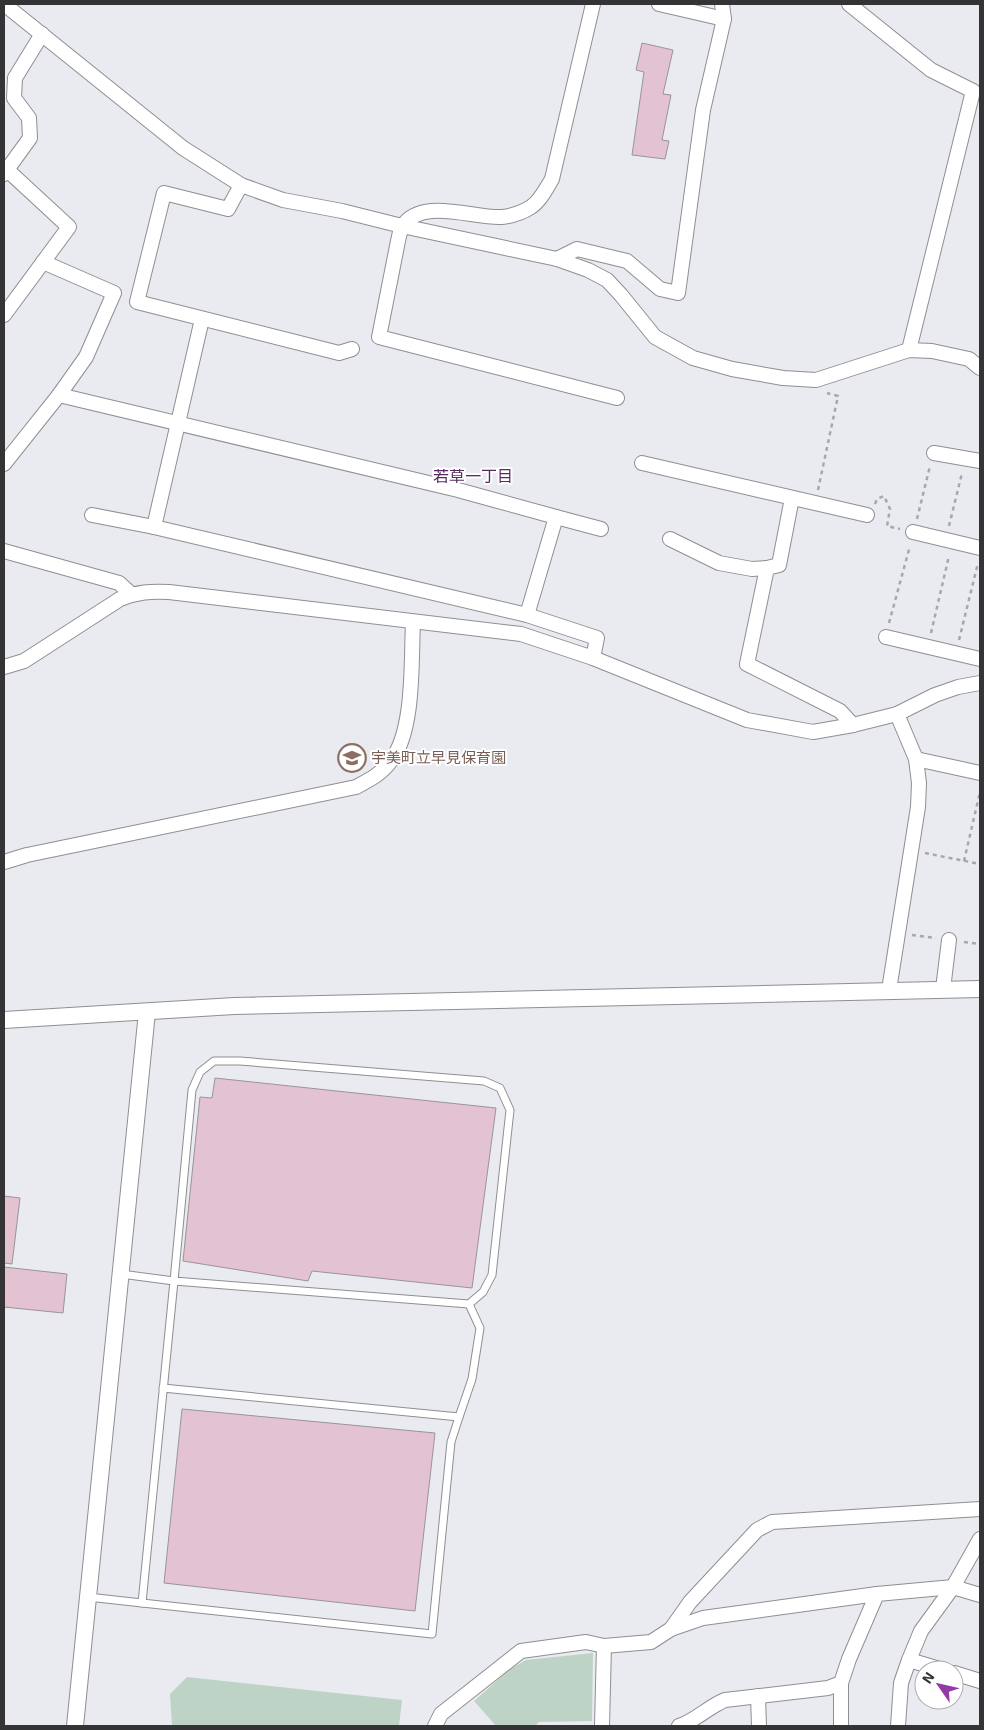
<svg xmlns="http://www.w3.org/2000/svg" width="984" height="1730" font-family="'Exo 2','Noto Sans JP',sans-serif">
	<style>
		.green { fill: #bdd3c5 }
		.building { fill: #e3c2d1; stroke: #9a9497 }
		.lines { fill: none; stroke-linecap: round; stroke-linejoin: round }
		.service-casing { stroke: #8e8e94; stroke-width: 9 }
		.minor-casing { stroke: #8e8e94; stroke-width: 16 }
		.tertiary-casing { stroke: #8e8e94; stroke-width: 18 }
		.path { stroke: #a7a7ac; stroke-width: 2.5; stroke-dasharray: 4 4; stroke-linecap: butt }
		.service { stroke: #fff; stroke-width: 7 }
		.minor { stroke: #fff; stroke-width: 14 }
		.tertiary { stroke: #fff; stroke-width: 16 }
		.labels { text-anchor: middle; stroke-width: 4; stroke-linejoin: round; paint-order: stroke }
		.education-label { font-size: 15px; fill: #785e54; stroke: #fff; text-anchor: start }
		.neighbourhood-label { font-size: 16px; fill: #562a5f; stroke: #fff }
	</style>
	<rect width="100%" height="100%" fill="#eaebf1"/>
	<g class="green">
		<polygon points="593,1653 592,1721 539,1722 535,1726 496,1726 474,1701 510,1669 526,1660"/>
		<polygon points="187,1677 402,1700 399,1726 172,1726 170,1694"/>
	</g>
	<g class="building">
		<polygon points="642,43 673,50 663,94 671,95 662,140 669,141 665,159 632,155 644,72 636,70"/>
		<polygon points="215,1078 496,1108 472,1288 312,1271 308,1281 183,1261 200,1097 212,1098"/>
		<polygon points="4,1196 20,1198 12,1264 4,1263"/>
		<polygon points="4,1267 67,1274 63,1313 4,1307"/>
		<polygon points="182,1409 435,1433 415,1611 164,1583"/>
	</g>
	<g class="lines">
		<defs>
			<g id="service">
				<polygon points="214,1061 240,1061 484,1081 500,1088 510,1110 492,1275 483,1292 469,1304 174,1281 192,1090 200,1072"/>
				<polyline points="163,1388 459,1417 472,1379 480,1328 469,1304"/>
				<polyline points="88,1597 142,1603 174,1281 121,1274"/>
				<polyline points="142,1603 432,1634 451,1442 459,1417"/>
			</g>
			<g id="minor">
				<polyline points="4,4 183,148 241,185 283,200 342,211 402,226 557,259 588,270 607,280 621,295 655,337 693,358 732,369 783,378 816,380 909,350 932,351 969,359 980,368"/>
				<path d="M 593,4 L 552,179 C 546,189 540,201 531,207 C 523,212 511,216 502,217 C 474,219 421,196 402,227 C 400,230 399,237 398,241 L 379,337 L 617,398"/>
				<polyline points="659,4 724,19"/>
				<polyline points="849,4 931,70 973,91 909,350"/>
				<polyline points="4,167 69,227 4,315"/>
				<polyline points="4,174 30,138 29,118 14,98 15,78 42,34"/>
				<polyline points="241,185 228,209 164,193 137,302 339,353 352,349"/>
				<polyline points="557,259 577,249 627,261 660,289 678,293 703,110 724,19 722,4"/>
				<polyline points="43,262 114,293 86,357 59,395"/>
				<polyline points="934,453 980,461"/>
				<polyline points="642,463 867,515"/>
				<polyline points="4,464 59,395 458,490 556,517 527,615 597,638 593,658"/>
				<polyline points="792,498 779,565 767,568 747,664 840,711 853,725"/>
				<polyline points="92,515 154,527 527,615"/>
				<polyline points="556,517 601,529"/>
				<polyline points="154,527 202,319"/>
				<polyline points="913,532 980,548"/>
				<polyline points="670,539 719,563 752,569 767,568"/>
				<polyline points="4,551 119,583 131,594"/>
				<polyline points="886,637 980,659"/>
				<path d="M 4,667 L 24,661 L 120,599 C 137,592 151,591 169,592 L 521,634 L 593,658 L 747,720 L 813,732 L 853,725 L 897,714 L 935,695 L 958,687 L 980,683"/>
				<polyline points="916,759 980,773"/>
				<path d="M 4,862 L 27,855 L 356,787 C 369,780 381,774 390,762 C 415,732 411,660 413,622"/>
				<polyline points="943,989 949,940"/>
				<polyline points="889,990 918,807 919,783 916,759 897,714"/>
				<polyline points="671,1629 703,1618 877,1594"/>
				<polyline points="909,1660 943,1670"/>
				<polyline points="954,1673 980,1681"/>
				<polyline points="841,1683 841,1726"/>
				<polyline points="758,1696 759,1726"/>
				<polyline points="435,1726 441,1714 521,1651 586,1642 604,1646 651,1642 671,1629 690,1602 757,1530 772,1522 980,1509"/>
				<polyline points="602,1726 604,1646"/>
				<path d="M 679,1726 C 695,1721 708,1707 725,1700 L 828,1688 L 841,1683 L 849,1659 L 877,1594 L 953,1587 L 980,1595"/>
				<polyline points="898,1726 901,1683 909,1660 921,1631 953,1587 980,1539"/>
			</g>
			<g id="tertiary">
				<polyline points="4,1020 234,1006 980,989"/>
				<polyline points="75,1726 147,1012"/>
			</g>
		</defs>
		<use href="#service" class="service-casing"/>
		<use href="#minor" class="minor-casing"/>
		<use href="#tertiary" class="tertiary-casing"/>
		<g class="path">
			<polyline points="818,490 838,396 827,393"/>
			<polyline points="875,504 877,499 884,496 890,509 887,526 900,529"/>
			<polyline points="917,519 930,466"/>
			<polyline points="949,526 962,473"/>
			<polyline points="889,623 910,546"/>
			<polyline points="931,633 949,556"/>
			<polyline points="959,640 978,563"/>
			<polyline points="925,853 980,864"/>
			<polyline points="964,861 980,792"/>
			<polyline points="912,935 936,938"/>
			<polyline points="964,942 980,944"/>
		</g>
		<use href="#service" class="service"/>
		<use href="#minor" class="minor"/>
		<use href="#tertiary" class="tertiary"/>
	</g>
	<defs>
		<symbol id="school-ring" viewBox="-11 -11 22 22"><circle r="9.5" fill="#fff" stroke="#8d6e63" stroke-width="1.5"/><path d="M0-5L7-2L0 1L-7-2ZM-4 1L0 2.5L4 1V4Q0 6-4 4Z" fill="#8d6e63"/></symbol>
	</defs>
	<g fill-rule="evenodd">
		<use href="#school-ring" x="336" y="742" width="32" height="32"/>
	</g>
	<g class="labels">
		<g class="education-label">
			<text x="371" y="763">宇美町立早見保育園</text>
		</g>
		<g class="neighbourhood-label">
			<text x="473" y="482">若草一丁目</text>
		</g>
	</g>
	<rect width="984" height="1730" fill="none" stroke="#343436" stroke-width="10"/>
	<g transform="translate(939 1685) rotate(304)"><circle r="24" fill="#ffffff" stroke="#aeaeaf"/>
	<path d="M0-4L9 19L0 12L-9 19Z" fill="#943aa5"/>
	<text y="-8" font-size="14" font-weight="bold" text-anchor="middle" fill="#343436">N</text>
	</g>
</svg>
